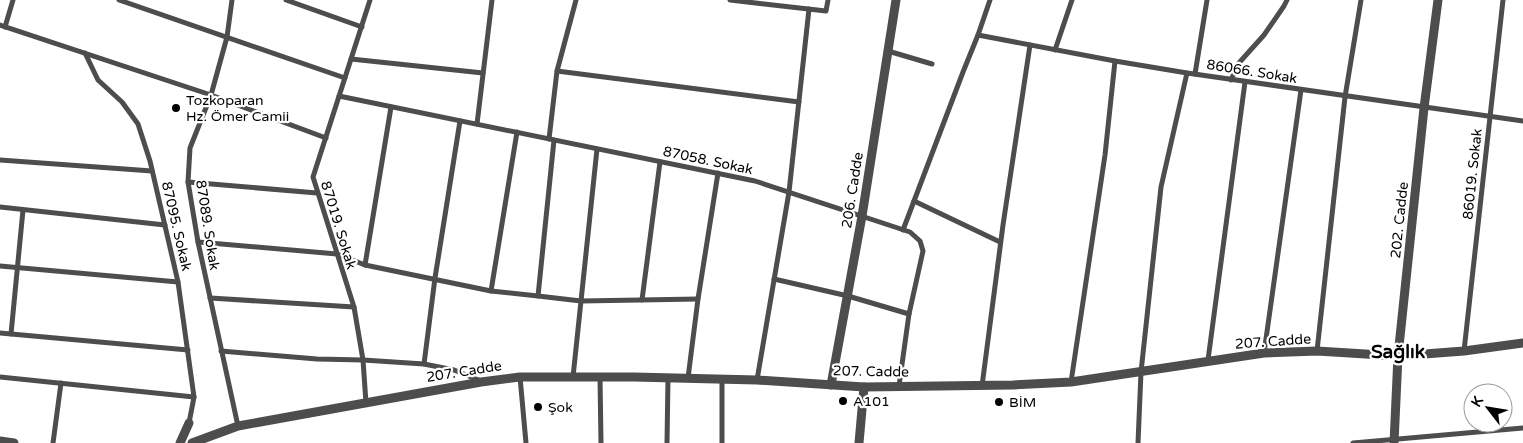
<svg xmlns="http://www.w3.org/2000/svg" width="1523" height="443" font-family="'Varela Round',sans-serif">
	<style>
		.lines { fill: none; stroke-linecap: round; stroke-linejoin: round }
		.minor { stroke: #4d4d4d; stroke-width: 5 }
		.tertiary { stroke: #4d4d4d; stroke-width: 9 }
		.poi-dot { fill: #000; stroke: #fff; stroke-width: 2 }
		.labels { text-anchor: middle; stroke-width: 4.5; stroke-linejoin: round; paint-order: stroke }
		.street-label { font-size: 14px; fill: #000; stroke: #fff }
		.poi-label { font-size: 14px; fill: #000; stroke: #fff; text-anchor: start }
		.district-label { font-size: 19px; font-weight: bold; fill: #000; stroke: #fff }
	</style>
	<rect width="100%" height="100%" fill="#fff"/>
	<g class="lines">
		<g class="minor">
			<polyline points="119,0 345,78"/>
			<polyline points="232,0 227,37 211,95 190,148 188,182 198,242 238,426"/>
			<polyline points="286,0 362,27"/>
			<polyline points="730,0 826,11 828,0"/>
			<polyline points="0,25 211,95 326,138"/>
			<polyline points="5,27 13,0"/>
			<polyline points="978,35 1115,61 1187,73 1523,121"/>
			<polyline points="1055,50 1072,0"/>
			<polyline points="888,51 932,64"/>
			<polyline points="85,53 98,80 122,102 138,124 150,161 178,282 194,397 189,423"/>
			<polyline points="351,59 483,73"/>
			<polyline points="557,71 799,102"/>
			<polyline points="1195,74 1207,0"/>
			<polyline points="1231,80 1238,64 1264,35 1284,6 1287,0"/>
			<polyline points="339,96 755,181 910,232 920,241 923,251 909,314 899,386"/>
			<polyline points="477,124 492,0"/>
			<polyline points="549,139 557,71 576,0"/>
			<polyline points="0,160 152,171"/>
			<polyline points="188,182 317,193"/>
			<polyline points="914,201 1000,242"/>
			<polyline points="0,207 165,225"/>
			<polyline points="903,230 963,72 978,35 990,0"/>
			<polyline points="198,242 337,254 365,265 491,291 538,296 581,301 698,299"/>
			<polyline points="365,265 391,107"/>
			<polyline points="0,266 178,282"/>
			<polyline points="774,279 848,296 909,314"/>
			<polyline points="491,291 517,132"/>
			<polyline points="538,296 554,140"/>
			<polyline points="210,298 354,307"/>
			<polyline points="642,300 660,162"/>
			<polyline points="0,333 188,350"/>
			<polyline points="11,334 23,210"/>
			<polyline points="221,351 317,359 363,360 424,364 454,370 481,381"/>
			<polyline points="1317,351 1345,97 1361,0"/>
			<polyline points="1464,351 1503,0"/>
			<polyline points="1264,353 1301,90"/>
			<polyline points="1208,360 1245,82"/>
			<polyline points="424,364 435,278 460,121"/>
			<polyline points="0,377 194,397"/>
			<polyline points="520,377 526,443"/>
			<polyline points="573,377 597,149"/>
			<polyline points="600,377 601,443"/>
			<polyline points="688,378 698,299 718,173"/>
			<polyline points="722,379 722,443"/>
			<polyline points="757,380 789,192 809,9"/>
			<polyline points="1071,382 1105,155 1115,61"/>
			<polyline points="982,386 1003,225 1030,45"/>
			<polyline points="366,403 363,360 354,307 313,177 370,0"/>
			<polyline points="53,443 61,383"/>
			<polyline points="667,443 668,378"/>
			<polyline points="1138,443 1141,372 1161,187 1187,73"/>
			<polyline points="1353,443 1523,428"/>
		</g>
		<g class="tertiary">
			<polyline points="831,385 862,216 896,0"/>
			<polyline points="0,441 14,443"/>
			<polyline points="180,443 189,423"/>
			<polyline points="192,443 238,426 481,382 520,377 634,377 757,380 864,387 1013,385 1071,382 1264,353 1317,351 1398,356 1464,351 1523,343"/>
			<polyline points="859,443 864,387"/>
			<polyline points="1394,443 1398,356 1424,108 1438,0"/>
		</g>
	</g>
	<g class="poi-dot">
		<circle cx="176" cy="108" r="5"/>
		<circle cx="843" cy="401" r="5"/>
		<circle cx="999" cy="402" r="5"/>
		<circle cx="538" cy="407" r="5"/>
	</g>
	<g class="labels">
		<g class="street-label">
			<text transform="translate(1252 71) rotate(9)" y="5">86066. Sokak</text>
			<text transform="translate(708 160) rotate(12)" y="5">87058. Sokak</text>
			<text transform="translate(1472 174) rotate(-84)" y="5">86019. Sokak</text>
			<text transform="translate(852 190) rotate(-81)" y="5">206. Cadde</text>
			<text transform="translate(1399 220) rotate(-84)" y="5">202. Cadde</text>
			<text transform="translate(208 225) rotate(81)" y="5">87089. Sokak</text>
			<text transform="translate(339 225) rotate(73)" y="5">87019. Sokak</text>
			<text transform="translate(177 226) rotate(77)" y="5">87095. Sokak</text>
			<text transform="translate(1273 341) rotate(-4)" y="5">207. Cadde</text>
			<text transform="translate(464 371) rotate(-9)" y="5">207. Cadde</text>
			<text transform="translate(871 371) rotate(1)" y="5">207. Cadde</text>
		</g>
		<g class="poi-label">
			<text x="186" y="105">Tozkoparan<tspan x="186" dy="16">Hz. Ömer Camii</tspan></text>
			<text x="853" y="406">A101</text>
			<text x="1009" y="407">BİM</text>
			<text x="548" y="412">Şok</text>
		</g>
		<g class="district-label">
			<text x="1398" y="358">Sağlık</text>
		</g>
	</g>
	<g transform="translate(1488 408) rotate(301)"><circle r="24" fill="#ffffff" stroke="#999999"/>
	<path d="M0-4L9 19L0 12L-9 19Z" fill="#000000"/>
	<text y="-8" font-size="14" font-weight="bold" text-anchor="middle" fill="#000000">K</text>
	</g>
</svg>
